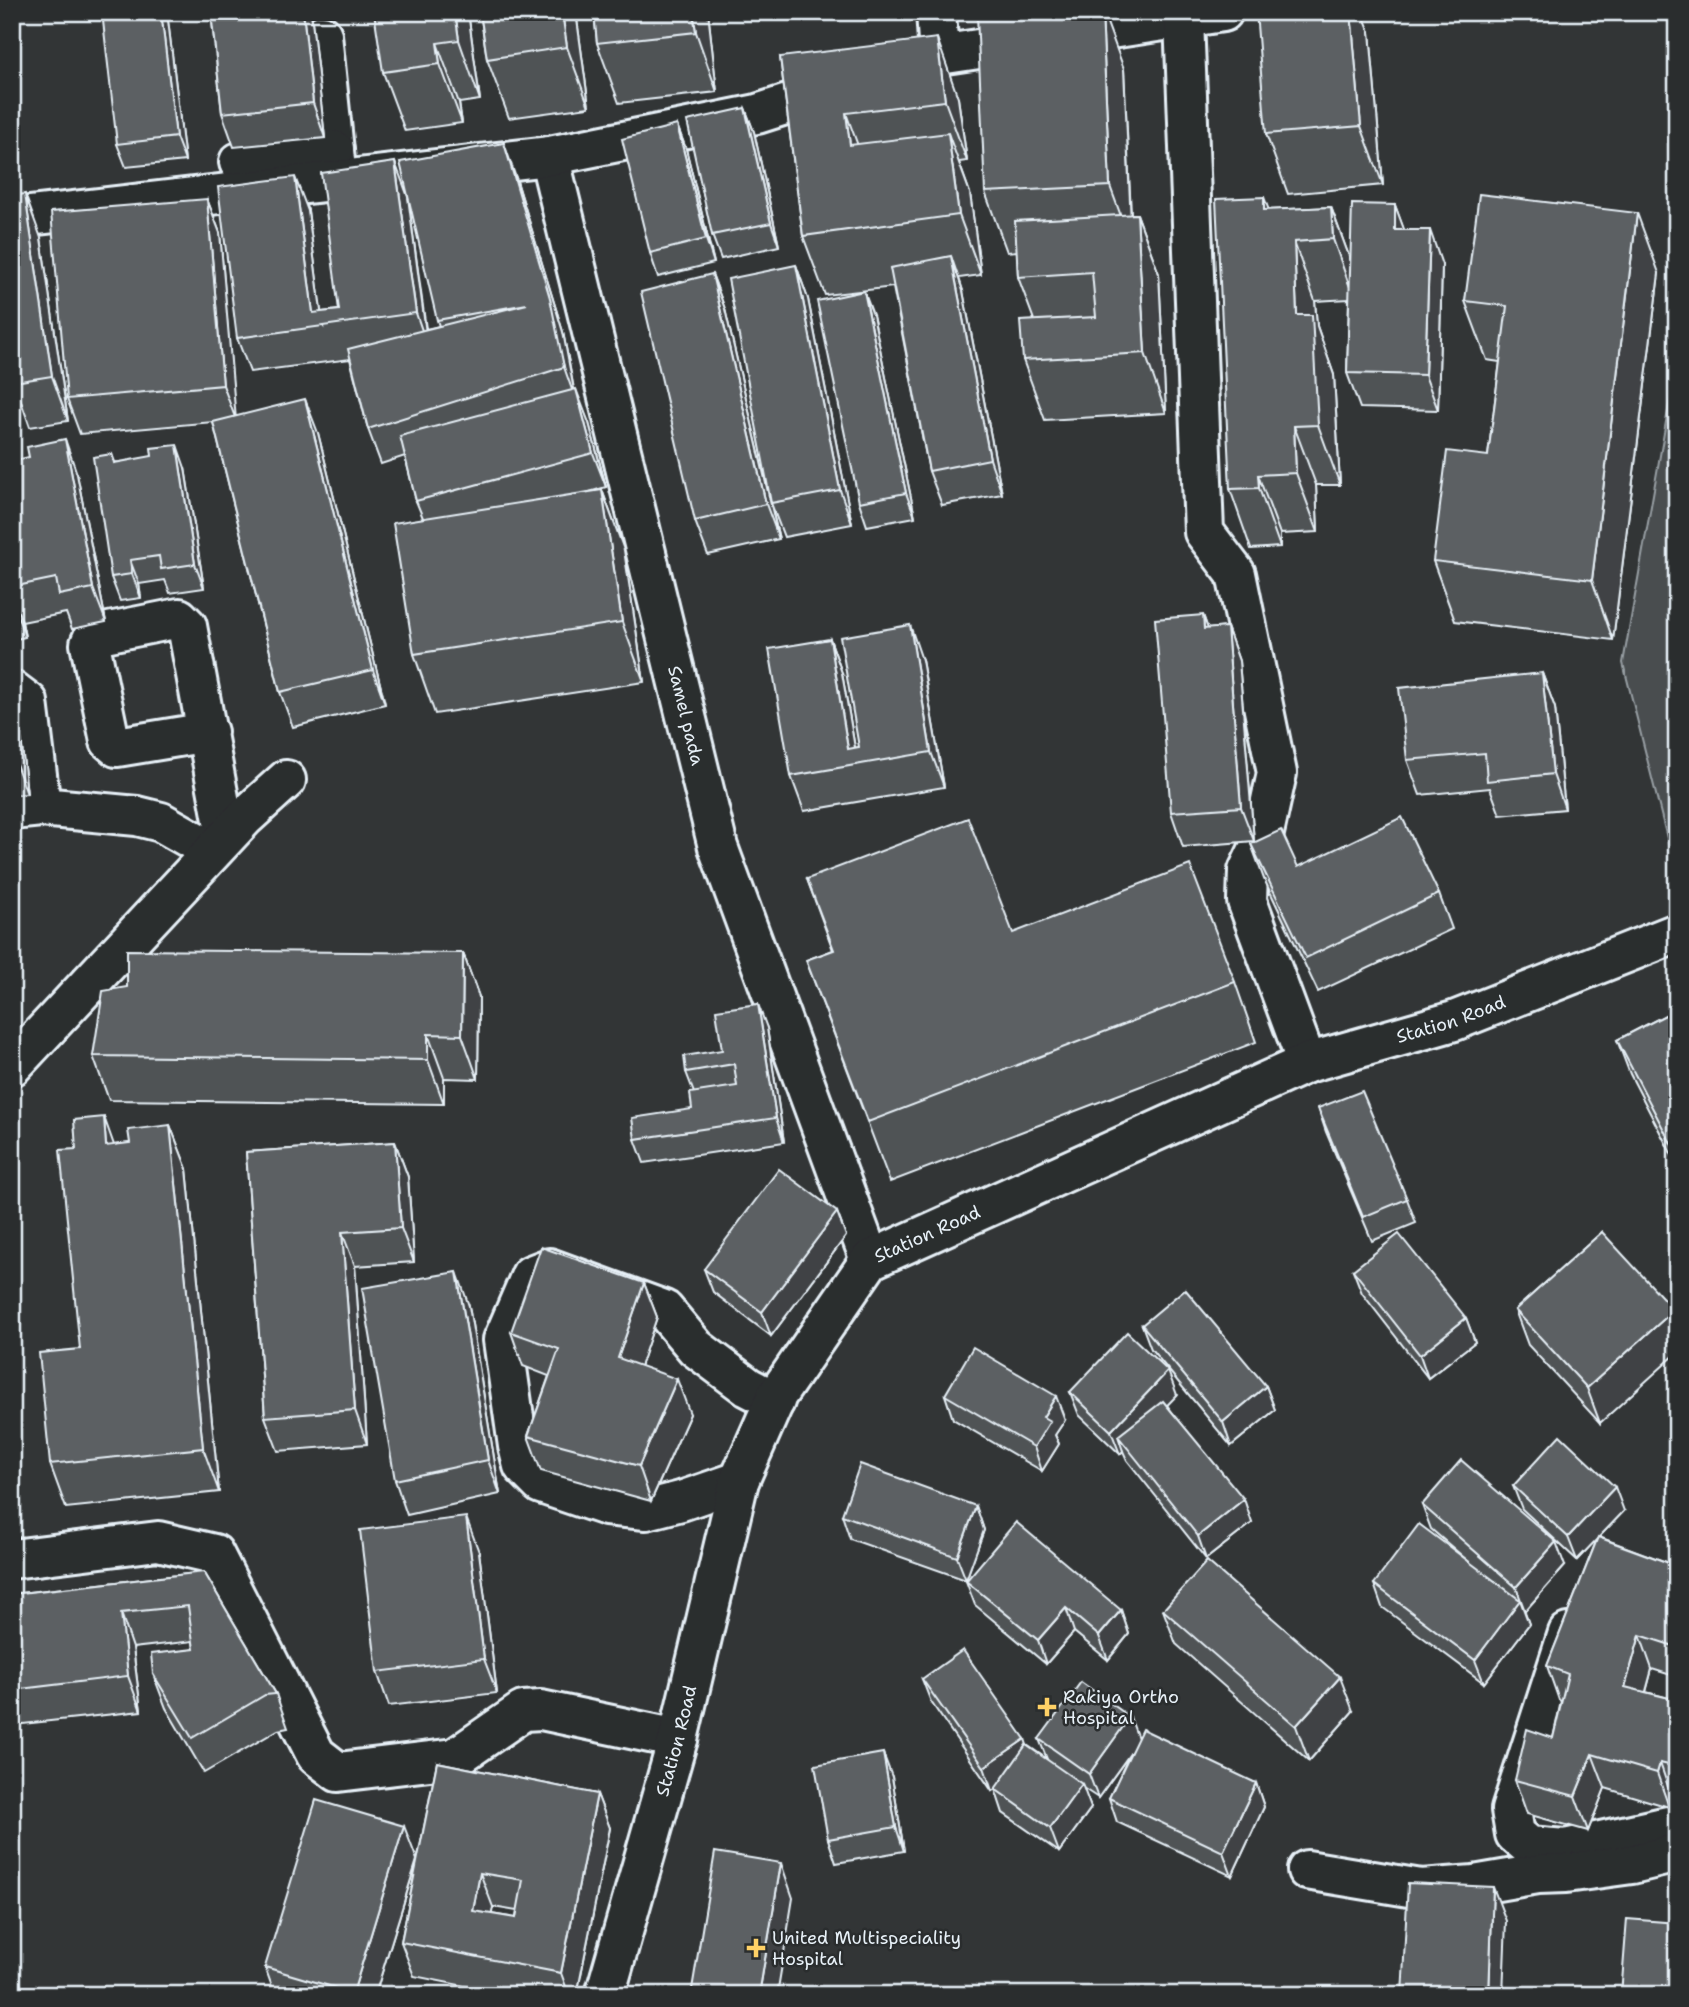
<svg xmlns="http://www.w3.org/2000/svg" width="1689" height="2007" font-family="'Shantell Sans',sans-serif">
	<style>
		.green { fill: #494d4f; stroke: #989fa4; stroke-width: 2 }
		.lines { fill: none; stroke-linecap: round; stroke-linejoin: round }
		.minor-casing { stroke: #e8f1f8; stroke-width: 44 }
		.major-casing { stroke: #e8f1f8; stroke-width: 44 }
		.minor { stroke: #2a2d2e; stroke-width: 38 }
		.major { stroke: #2a2d2e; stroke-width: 38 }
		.wall { fill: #4f5355; stroke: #e8f1f8; stroke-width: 2; fill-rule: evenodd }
		.shaded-wall { fill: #404345; stroke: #e8f1f8; stroke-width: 2 }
		.building { fill: #5c6063; stroke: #e8f1f8; stroke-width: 2; fill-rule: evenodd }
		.poi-dot { fill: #ffd166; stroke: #2a2d2e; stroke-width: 2.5 }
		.labels { text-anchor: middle; stroke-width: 5; stroke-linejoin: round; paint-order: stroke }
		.street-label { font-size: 18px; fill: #e8f1f8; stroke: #2a2d2e }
		.poi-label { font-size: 18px; fill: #e8f1f8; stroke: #2a2d2e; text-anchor: start }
	</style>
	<rect width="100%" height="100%" fill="#323536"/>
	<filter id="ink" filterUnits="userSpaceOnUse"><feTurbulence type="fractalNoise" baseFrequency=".0143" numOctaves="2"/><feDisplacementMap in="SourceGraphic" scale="14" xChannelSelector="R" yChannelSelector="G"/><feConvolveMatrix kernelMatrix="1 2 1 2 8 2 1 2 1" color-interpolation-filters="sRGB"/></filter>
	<g filter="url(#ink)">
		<polygon class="green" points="1677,360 1677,878 1623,663"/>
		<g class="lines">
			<defs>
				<g id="minor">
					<polyline points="936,12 939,55 1223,12"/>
					<polyline points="1184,19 1204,532 1236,574 1277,773 1262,842 1248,871 1247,901 1307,1063"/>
					<polyline points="322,35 337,180"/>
					<path id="s1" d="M 549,156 L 718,847 L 870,1260"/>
					<polyline points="239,162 334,150"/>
					<polyline points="12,218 549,156 757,114 835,89"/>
					<polyline points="12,690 28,702 41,807"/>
					<polyline points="208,732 117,747 110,741 90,644 94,635 179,618 187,626 226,836"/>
					<polyline points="12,810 41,807 137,816 161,822 212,851"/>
					<polyline points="12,1066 244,818 286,780"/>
					<polyline points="739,1481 681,1501 646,1510 606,1506 541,1484 523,1466 518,1446 503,1340 531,1275 549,1268 664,1310 696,1348 748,1387 775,1401"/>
					<polyline points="12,1559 158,1541 214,1554 316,1755 338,1772 455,1758 523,1711 541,1710 678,1739"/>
					<polyline points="1568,1633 1511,1810 1515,1834 1529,1846 1565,1849 1677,1824"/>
					<polyline points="1307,1870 1421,1889 1474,1885 1538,1874 1566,1873 1632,1864 1677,1853"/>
				</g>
				<g id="major">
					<path id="s2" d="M 605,1995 L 678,1739 L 739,1481 L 777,1395 L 870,1260 L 1307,1063 L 1454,1021 L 1677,933"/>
				</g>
			</defs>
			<use href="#minor" class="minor-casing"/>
			<use href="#major" class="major-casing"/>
			<use href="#minor" class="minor"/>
			<use href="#major" class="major"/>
		</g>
		<g class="wall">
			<polygon points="167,12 185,161 126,167 117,144"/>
			<polygon points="211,12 311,12 325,138 234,147 222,113"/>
			<polygon points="468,12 480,100 459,103 462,123 405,131 383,72"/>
			<polygon points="480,12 576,12 589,107 509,118 487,59"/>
			<polygon points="594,12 708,12 717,92 619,103 597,43"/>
			<polygon points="1370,32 1383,185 1288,194 1266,134"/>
			<polygon points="780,57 958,98 967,161 959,162 970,193 981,275 959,278 963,291 1002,494 942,505 929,471 893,287 825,295 803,236"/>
			<polygon points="1124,69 1131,214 1137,214 1159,274 1166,413 1045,420 1023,360 1034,320 1018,277 1017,251 1007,252 985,192"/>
			<polygon points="745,108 754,132 779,246 721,259 712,235"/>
			<polygon points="677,125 686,149 714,263 658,277 650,253"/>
			<polygon points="516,178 563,332 574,389 589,423 606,487 586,493 602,490 624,550 644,682 435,714 414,654 423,518 416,501 405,456 381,464 368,429 350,359 250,372 237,338 308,211 321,312 339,310 408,197 426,329 439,326 437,320"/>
			<polygon points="12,196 41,238 68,421 30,427 17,390 12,391"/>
			<polygon points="207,199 220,233 235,416 318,433 385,704 293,727 280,692 213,422 80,434 67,399"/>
			<polygon points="1395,205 1404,230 1442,265 1438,410 1360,408 1347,373 1349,299 1315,301 1317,326 1334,375 1340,485 1316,485 1318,532 1280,534 1280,547 1251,549 1230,489 1269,210 1331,207 1350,259"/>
			<polygon points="796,265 808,299 852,524 784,537 771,503"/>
			<polygon points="1659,273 1613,640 1455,621 1433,561 1488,456 1500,362 1487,360 1465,301"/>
			<polygon points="712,274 725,309 779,539 708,555 695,521"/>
			<polygon points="873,315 915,517 867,526 859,502"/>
			<polygon points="112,454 115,462 185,468 204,588 170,593 165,580 139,584 141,598 120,601 111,577"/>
			<polygon points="12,461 77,474 106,622 72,629 66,613 22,622 25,637 12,640"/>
			<polygon points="1203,615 1208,629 1227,627 1239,661 1254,841 1183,847 1171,812"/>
			<polygon points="830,639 842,673 855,748 859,747 922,660 944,787 804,811 791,776"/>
			<polygon points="1542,673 1555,708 1565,809 1500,815 1490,788 1420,795 1407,760"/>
			<polygon points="12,687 17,700 27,794 12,795"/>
			<polygon points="1251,844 1298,867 1439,894 1452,929 1318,992 1264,879"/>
			<polygon points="807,879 1013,933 1235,982 1256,1042 890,1182 806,960 833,950"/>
			<polygon points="463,953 479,997 478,1079 444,1078 444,1104 109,1100 93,1056"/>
			<polygon points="1677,1009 1677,1165 1630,1074 1617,1040"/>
			<polygon points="767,1028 784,1142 644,1163 635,1139 692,1109 694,1093 686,1072 722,1050"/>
			<polygon points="1318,1108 1407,1199 1416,1223 1372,1241 1326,1132"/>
			<polygon points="170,1125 187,1169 219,1492 66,1508 50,1464 80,1349 114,1145 130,1143"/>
			<polygon points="395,1142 408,1177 414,1262 355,1266 367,1444 278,1451 265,1417 246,1152"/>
			<polygon points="837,1212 846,1236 771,1336 713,1292 704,1269"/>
			<polygon points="1602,1232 1600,1423 1528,1345 1515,1310"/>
			<polygon points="1353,1270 1466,1318 1475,1342 1428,1378 1362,1293"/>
			<polygon points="644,1283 657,1317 640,1366 690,1414 651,1501 541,1471 528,1436 549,1376 523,1366 511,1332"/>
			<polygon points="469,1306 500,1494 407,1515 395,1480"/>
			<polygon points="1142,1325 1266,1386 1275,1410 1231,1446 1151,1349"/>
			<polygon points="1070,1392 1177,1395 1167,1405 1252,1523 1206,1559 1127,1460 1123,1451 1120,1454 1079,1415"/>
			<polygon points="945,1395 1065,1420 1055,1435 1059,1444 1042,1471 953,1419"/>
			<polygon points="1513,1486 1624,1511 1599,1537 1677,1566 1677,1677 1652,1669 1646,1692 1677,1700 1677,1799 1672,1798 1669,1807 1605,1788 1588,1831 1527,1814 1515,1780 1553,1738 1561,1701 1559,1700 1547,1666 1597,1539 1577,1560 1522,1509"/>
			<polygon points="1422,1505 1565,1566 1525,1611 1524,1610 1529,1624 1484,1683 1382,1607 1374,1584 1468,1561 1431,1529"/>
			<polygon points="976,1506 984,1530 966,1580 850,1539 842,1515"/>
			<polygon points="479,1552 497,1693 389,1706 377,1672"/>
			<polygon points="204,1572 276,1694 288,1728 278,1730 204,1773 166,1708 153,1674 194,1649 193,1641 133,1648 141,1711 14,1725 12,1722 12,1594"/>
			<polygon points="966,1581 1121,1610 1129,1634 1108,1660 1074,1632 1046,1664 975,1605"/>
			<polygon points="1163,1610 1353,1711 1309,1761 1176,1644"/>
			<polygon points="922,1679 1027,1745 1047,1759 1039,1739 1138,1738 1256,1783 1264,1807 1232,1876 1117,1822 1109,1798 1132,1751 1098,1798 1083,1788 1091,1808 1059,1852 1003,1813 995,1789 992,1791 931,1702"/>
			<path d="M 437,1762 L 597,1794 L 610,1828 L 577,1995 L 509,1995 L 414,1976 L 401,1942 ZM 493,1907 L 517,1911 L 516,1918 L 491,1914 Z"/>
			<polygon points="892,1777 904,1851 836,1863 828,1839"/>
			<polygon points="417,1860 375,1995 275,1995 265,1967"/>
		</g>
		<g class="shaded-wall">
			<polygon points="161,12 167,12 185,161 176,137"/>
			<polygon points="303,12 311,12 325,138 313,103"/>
			<polygon points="455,12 468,12 480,100 459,40"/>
			<polygon points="562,12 576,12 589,107 567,47"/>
			<polygon points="693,12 708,12 717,92 696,32"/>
			<polygon points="1102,12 1103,12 1124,69 1132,246 1110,186"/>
			<polygon points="1351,12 1362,12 1370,32 1383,185 1361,126"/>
			<polygon points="937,38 958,98 967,161 945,101"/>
			<polygon points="437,43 459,103 462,123 440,64"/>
			<polygon points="745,108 754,132 779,246 771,223"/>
			<polygon points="846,113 868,173 850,145"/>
			<polygon points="677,125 686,149 714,263 706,239"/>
			<polygon points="948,133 970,193 981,275 959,215"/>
			<polygon points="504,143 516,178 563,332 576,401 564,367"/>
			<polygon points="395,162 408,197 428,348 416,313"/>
			<polygon points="295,177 308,211 323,326 313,313"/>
			<polygon points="25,194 41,238 68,421 52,376"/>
			<polygon points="1264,197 1286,257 1264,210"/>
			<polygon points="207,199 220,233 236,420 223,385"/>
			<polygon points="1395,205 1408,240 1395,230"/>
			<polygon points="1331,207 1353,267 1354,299 1333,239"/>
			<polygon points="1637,213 1659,273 1613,640 1592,580"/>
			<polygon points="1137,214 1159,274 1166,413 1145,353"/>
			<polygon points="1430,230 1442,265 1438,410 1425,375"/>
			<polygon points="1294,242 1315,301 1317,326 1334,375 1340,485 1318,425 1297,315"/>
			<polygon points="951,256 963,291 1002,494 990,459"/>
			<polygon points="796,265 808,299 852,524 840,490"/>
			<polygon points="712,274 725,309 779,539 766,504"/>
			<polygon points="864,291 873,315 915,517 906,493"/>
			<polygon points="576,389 589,423 606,487 593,453"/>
			<polygon points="305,399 318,433 385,704 373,670"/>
			<polygon points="1294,426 1316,485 1318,532 1296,473"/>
			<polygon points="65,439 77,474 106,622 93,588"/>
			<polygon points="177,445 185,468 204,588 195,564"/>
			<polygon points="1258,475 1280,534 1280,547 1259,488"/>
			<polygon points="602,490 624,550 644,682 622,622"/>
			<polygon points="130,560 139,584 141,598 132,574"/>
			<polygon points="12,594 22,622 25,637 13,603"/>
			<polygon points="1203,615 1215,649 1204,629"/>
			<polygon points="910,625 922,660 944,787 931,752"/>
			<polygon points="1227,627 1239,661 1254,841 1241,807"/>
			<polygon points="830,639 842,673 858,765 848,749"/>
			<polygon points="1542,673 1555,708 1565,809 1553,774"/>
			<polygon points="12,687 17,700 27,794 12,753"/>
			<polygon points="463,953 479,997 478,1079 462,1035"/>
			<polygon points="758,1004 767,1028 784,1142 776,1118"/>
			<polygon points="428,1034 444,1078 444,1104 428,1060"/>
			<polygon points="104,1117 120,1162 106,1146"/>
			<polygon points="170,1125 187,1169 219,1492 203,1448"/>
			<polygon points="395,1142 408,1177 414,1262 401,1228"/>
			<polygon points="837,1212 846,1236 771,1336 762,1312"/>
			<polygon points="342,1232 355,1266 367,1444 355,1410"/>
			<polygon points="457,1272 469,1306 500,1494 488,1460"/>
			<polygon points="644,1283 657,1317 631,1393 618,1358"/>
			<polygon points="1674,1310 1677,1319 1677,1353 1600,1423 1587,1388"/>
			<polygon points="1466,1318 1475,1342 1428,1378 1420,1355"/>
			<polygon points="1168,1371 1177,1395 1127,1447 1118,1436 1123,1451 1120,1454 1111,1431"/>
			<polygon points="677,1379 690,1414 651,1501 639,1466"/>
			<polygon points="1266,1386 1275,1410 1231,1446 1223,1422"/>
			<polygon points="1056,1396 1065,1420 1055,1435 1059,1444 1042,1471 1034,1447 1043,1417"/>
			<polygon points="1615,1487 1624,1511 1577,1560 1568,1537"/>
			<polygon points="1244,1499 1252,1523 1206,1559 1198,1536"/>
			<polygon points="976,1506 984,1530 966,1580 957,1557"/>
			<polygon points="466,1517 479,1552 497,1693 484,1659"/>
			<polygon points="1556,1542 1565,1566 1525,1611 1516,1587"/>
			<polygon points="1520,1600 1529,1624 1484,1683 1475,1660"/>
			<polygon points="1066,1608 1074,1632 1046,1664 1038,1640"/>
			<polygon points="1121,1610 1129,1634 1108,1660 1099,1636"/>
			<polygon points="121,1613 133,1648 141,1711 128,1676"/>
			<polygon points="1640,1635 1652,1669 1638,1721 1625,1687"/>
			<polygon points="1340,1677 1353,1711 1309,1761 1296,1726"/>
			<polygon points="1130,1717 1139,1741 1098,1798 1089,1774"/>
			<polygon points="1025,1739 1033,1763 992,1791 984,1767"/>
			<polygon points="883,1753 892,1777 904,1851 896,1827"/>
			<polygon points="1592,1754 1605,1788 1588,1831 1575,1796"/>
			<polygon points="1660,1763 1672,1798 1669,1807 1657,1773"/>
			<polygon points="1256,1783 1264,1807 1232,1876 1223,1852"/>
			<polygon points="1082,1784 1091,1808 1059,1852 1050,1828"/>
			<polygon points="597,1794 610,1828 577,1995 569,1995 561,1973"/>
			<polygon points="404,1826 417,1860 375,1995 353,1995 353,1993"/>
			<polygon points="781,1863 793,1898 777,1995 759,1995"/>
			<polygon points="480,1873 493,1907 486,1946 473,1911"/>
			<polygon points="1493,1887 1506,1921 1503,1995 1489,1995"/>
		</g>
		<g class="building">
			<polygon points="102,12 161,12 176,137 117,144"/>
			<polygon points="211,12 303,12 313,103 222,113"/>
			<polygon points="374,12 455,12 459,40 437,43 440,64 383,72"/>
			<polygon points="480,12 562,12 567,47 487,59"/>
			<polygon points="594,12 693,12 696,32 597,43"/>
			<polygon points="1033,12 1102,12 1110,186 985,192 977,15"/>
			<polygon points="1256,12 1351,12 1361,126 1266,134"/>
			<polygon points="937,38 945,101 846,113 850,145 948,133 959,215 803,236 780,57"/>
			<polygon points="745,108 771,223 712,235 687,121"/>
			<polygon points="677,125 706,239 650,253 622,139"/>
			<polygon points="504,143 550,298 564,367 368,429 348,349 527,304 437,320 400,162"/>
			<polygon points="395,162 416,313 237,338 218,187 295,177 313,313 339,310 321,173"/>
			<polygon points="25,194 52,376 14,382 12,368 12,196"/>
			<polygon points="1479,194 1637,213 1592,580 1433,561 1447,451 1488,456 1507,306 1465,301"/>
			<polygon points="1264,197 1264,210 1331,207 1333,239 1294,242 1297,315 1312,315 1318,425 1294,426 1296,473 1258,475 1259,488 1230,489 1216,199"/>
			<polygon points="207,199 223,385 67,399 51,212"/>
			<polygon points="1352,204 1395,205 1395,230 1430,230 1425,375 1347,373"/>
			<polygon points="1137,214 1145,353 1023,360 1020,321 1096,317 1092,272 1018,277 1015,221"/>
			<polygon points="951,256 990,459 929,471 890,268"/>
			<polygon points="796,265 840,490 771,503 728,279"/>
			<polygon points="712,274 766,504 695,521 641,292"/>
			<polygon points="864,291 906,493 859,502 817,301"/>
			<polygon points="576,389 593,453 416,501 400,436"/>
			<polygon points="305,399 373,670 280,692 213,422"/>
			<polygon points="65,439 93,588 59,595 56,578 12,587 12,461 29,457 27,447"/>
			<polygon points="177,445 195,564 161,569 159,556 130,560 132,574 111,577 93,457 112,454 114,463 152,456 151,448"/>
			<polygon points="602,490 622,622 414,654 393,523"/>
			<polygon points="1203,615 1204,629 1227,627 1241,807 1171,812 1155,619"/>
			<polygon points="910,625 931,752 791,776 769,649 830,639 848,749 859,747 840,637"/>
			<polygon points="1542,673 1553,774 1487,781 1485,753 1407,760 1399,688"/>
			<polygon points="1402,817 1439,894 1306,958 1251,844 1281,830 1298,867"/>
			<polygon points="968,818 1013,933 1190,865 1235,982 868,1122 806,960 834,950 807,879"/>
			<polygon points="127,950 463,953 462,1035 428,1034 428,1060 93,1056 103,991 127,987"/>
			<polygon points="758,1004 776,1118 635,1139 632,1118 692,1109 690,1093 737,1086 734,1064 686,1072 684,1056 722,1050 716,1010"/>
			<polygon points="1677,1009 1677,1155 1617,1040"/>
			<polygon points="1362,1091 1407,1199 1363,1217 1318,1108"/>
			<polygon points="104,1117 106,1146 130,1143 128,1130 170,1125 203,1448 50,1464 39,1353 80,1349 60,1150 76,1149 74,1120"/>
			<polygon points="395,1142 401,1228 342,1232 355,1410 265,1417 246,1152"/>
			<polygon points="779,1169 837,1212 762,1312 704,1269"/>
			<polygon points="1602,1232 1674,1310 1587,1388 1515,1310"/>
			<polygon points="1399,1234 1466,1318 1420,1355 1353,1270"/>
			<polygon points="541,1247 644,1283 618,1358 677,1379 639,1466 528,1436 559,1349 511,1332"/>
			<polygon points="457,1272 488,1460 395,1480 362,1288"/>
			<polygon points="1185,1289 1266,1386 1223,1422 1142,1325"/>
			<polygon points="1127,1332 1168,1371 1111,1431 1070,1392"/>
			<polygon points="973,1347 1056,1396 1043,1417 1050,1421 1034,1447 945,1395"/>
			<polygon points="1163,1401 1244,1499 1198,1536 1118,1436"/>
			<polygon points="1560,1435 1615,1487 1568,1537 1513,1486"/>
			<polygon points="1461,1460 1556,1542 1516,1587 1422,1505"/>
			<polygon points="860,1464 976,1506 957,1557 842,1515"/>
			<polygon points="466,1517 484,1659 377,1672 360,1530"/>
			<polygon points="1016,1522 1121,1610 1099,1636 1066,1608 1038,1640 966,1581"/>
			<polygon points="1419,1524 1520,1600 1475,1660 1374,1584"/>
			<polygon points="1598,1537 1677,1566 1677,1647 1640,1635 1625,1687 1677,1700 1677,1767 1660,1763 1657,1773 1592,1754 1575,1796 1515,1780 1527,1729 1553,1738 1568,1674 1547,1666"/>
			<polygon points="1207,1561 1340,1677 1296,1726 1163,1610"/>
			<polygon points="204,1572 276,1694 265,1695 192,1738 153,1674 151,1654 194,1649 188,1606 121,1613 128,1676 12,1690 12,1594"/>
			<polygon points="963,1650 1025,1739 984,1767 922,1679"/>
			<polygon points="1081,1682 1130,1717 1089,1774 1039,1739"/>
			<polygon points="1142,1729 1256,1783 1223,1852 1109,1798"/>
			<polygon points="1026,1745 1082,1784 1050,1828 995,1789"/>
			<polygon points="883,1753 896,1827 828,1839 815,1765"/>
			<path d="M 437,1762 L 597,1794 L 561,1973 L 401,1942 ZM 480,1873 L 523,1880 L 516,1918 L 473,1911 Z"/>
			<polygon points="316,1800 404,1826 353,1993 265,1967"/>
			<polygon points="715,1852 781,1863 759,1995 691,1995"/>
			<polygon points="1408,1883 1493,1887 1489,1995 1402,1995"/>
			<polygon points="1627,1919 1677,1923 1677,1995 1621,1995"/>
		</g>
	</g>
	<g class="poi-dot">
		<path d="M1043.5 1696.5h7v7h7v7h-7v7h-7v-7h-7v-7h7z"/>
		<path d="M752.5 1937.5h7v7h7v7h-7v7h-7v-7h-7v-7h7z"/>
	</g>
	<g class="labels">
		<g class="street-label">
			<text dy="6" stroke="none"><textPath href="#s1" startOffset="576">Samel pada</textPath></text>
			<text dy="6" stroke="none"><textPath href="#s2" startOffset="1419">Station Road</textPath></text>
			<text dy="6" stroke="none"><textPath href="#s2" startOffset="852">Station Road</textPath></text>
			<text dy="6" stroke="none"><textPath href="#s2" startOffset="264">Station Road</textPath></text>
		</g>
		<g class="poi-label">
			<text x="1063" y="1703">Rakiya Ortho<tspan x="1063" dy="21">Hospital</tspan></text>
			<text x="772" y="1944">United Multispeciality<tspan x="772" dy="21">Hospital</tspan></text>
		</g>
	</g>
	<rect width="1689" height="2007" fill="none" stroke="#2a2d2e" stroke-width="42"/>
	<rect x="21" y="21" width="1647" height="1965" fill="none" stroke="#e8f1f8" stroke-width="2.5" filter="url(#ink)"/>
</svg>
